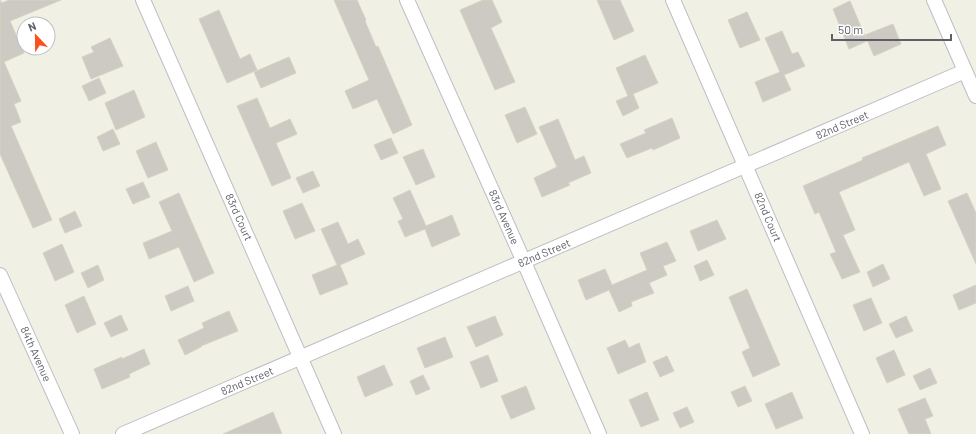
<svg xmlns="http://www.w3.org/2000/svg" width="976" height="434" font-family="Barlow,sans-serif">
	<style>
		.building { fill: #cccac2; stroke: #d6d3c2 }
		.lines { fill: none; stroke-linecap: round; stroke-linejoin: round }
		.minor-casing { stroke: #bdbec5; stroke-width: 16 }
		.minor { stroke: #fff; stroke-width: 14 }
		.labels { text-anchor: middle; stroke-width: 3.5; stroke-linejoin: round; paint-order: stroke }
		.street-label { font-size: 11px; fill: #5d6067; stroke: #fff }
	</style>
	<rect width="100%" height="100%" fill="#f1f0e5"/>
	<g class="building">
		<polygon points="0,0 2,3 9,0 61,0 10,21 24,53 4,62 21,101 14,104 21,122 11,126 52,220 33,228 0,154"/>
		<polygon points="334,0 357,0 366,20 365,21 376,47 378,46 412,125 393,134 377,99 353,109 345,91 369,80"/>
		<polygon points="483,0 492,0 502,22 491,28 515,82 495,90 460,10"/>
		<polygon points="597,0 620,0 634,31 614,40"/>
		<polygon points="850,1 867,41 849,49 833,9"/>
		<polygon points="219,10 240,59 250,54 257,70 227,83 199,19"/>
		<polygon points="747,12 760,40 740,48 728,20"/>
		<polygon points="893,24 901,44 874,56 865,35"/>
		<polygon points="782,31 792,54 798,52 805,66 784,75 791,90 763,102 755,82 780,72 765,38"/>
		<polygon points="110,38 123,66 91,79 82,57 94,52 91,47"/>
		<polygon points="645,55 658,83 633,94 639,108 623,116 616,101 628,96 616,68"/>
		<polygon points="289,57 296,73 261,88 254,72"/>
		<polygon points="99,78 106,93 89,101 82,86"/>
		<polygon points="134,90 145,117 116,130 105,103"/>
		<polygon points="257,98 270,128 290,119 297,134 276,143 291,178 272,186 237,106"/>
		<polygon points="525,107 537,134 517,143 505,115"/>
		<polygon points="672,118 680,138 653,150 652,148 627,158 620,144 646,133 644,130"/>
		<polygon points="558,119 575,160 584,156 591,173 568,183 570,185 542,197 534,178 557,167 539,127"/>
		<polygon points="938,126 946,145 926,154 941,189 924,196 909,162 839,192 855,230 843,235 860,272 842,279 830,254 836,252 819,212 815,214 803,186 863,160 862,158"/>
		<polygon points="113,129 120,144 103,151 97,137"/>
		<polygon points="391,138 398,153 381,160 374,145"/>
		<polygon points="156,142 168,170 148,178 136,151"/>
		<polygon points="423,149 435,177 416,185 403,157"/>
		<polygon points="313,171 320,186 303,193 296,178"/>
		<polygon points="143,182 150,197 133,204 126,189"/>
		<polygon points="410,190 426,226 452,215 460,235 432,247 425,229 405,237 398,221 403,219 393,198"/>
		<polygon points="179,193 214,273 194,282 179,247 149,259 143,243 172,231 159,202"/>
		<polygon points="967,193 976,213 976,264 948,201"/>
		<polygon points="302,203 315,231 295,239 283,211"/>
		<polygon points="75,211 82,226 65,233 59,219"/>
		<polygon points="717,220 726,239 698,251 690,231"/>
		<polygon points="338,222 348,244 358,239 365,254 340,265 348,284 320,295 312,275 337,265 321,229"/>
		<polygon points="667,242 676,261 663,266 667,275 649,283 654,293 631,302 632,306 619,312 609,290 586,300 578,280 605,269 612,285 647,270 640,253"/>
		<polygon points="62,244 74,272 55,281 43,253"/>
		<polygon points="707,260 714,275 700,281 694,266"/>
		<polygon points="883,264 890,279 873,287 867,272"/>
		<polygon points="98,265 104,280 88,288 81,273"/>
		<polygon points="976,285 976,303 959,310 953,295"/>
		<polygon points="188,286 194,301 171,311 165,296"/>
		<polygon points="747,289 780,365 753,377 742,352 750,348 729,297"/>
		<polygon points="84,296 96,324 77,333 65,305"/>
		<polygon points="871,298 882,323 864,331 853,305"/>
		<polygon points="229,311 238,331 201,346 201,347 185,355 178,340 204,328 202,323"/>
		<polygon points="121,315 128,330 111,337 104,323"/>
		<polygon points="495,316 503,335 476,347 467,327"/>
		<polygon points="906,316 913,331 896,338 889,324"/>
		<polygon points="445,337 453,357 425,368 417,348"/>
		<polygon points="625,340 629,348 639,343 646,362 618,374 607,348"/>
		<polygon points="144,349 150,364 129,374 130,377 102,389 94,369 122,357 122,359"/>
		<polygon points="894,350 905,375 887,383 876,358"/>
		<polygon points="488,355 498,381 481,388 470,362"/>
		<polygon points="667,356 674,371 660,377 653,362"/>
		<polygon points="384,365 393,385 365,397 357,377"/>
		<polygon points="930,368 937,383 920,390 913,376"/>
		<polygon points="423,375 430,389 416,395 410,381"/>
		<polygon points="526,386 535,409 511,419 501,396"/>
		<polygon points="745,386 752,401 738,407 731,392"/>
		<polygon points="647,392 659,420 641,427 629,400"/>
		<polygon points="792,392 803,418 776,429 765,404"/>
		<polygon points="925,398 933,416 925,419 931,434 909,434 898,409"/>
		<polygon points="687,407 694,422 680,428 673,413"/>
		<polygon points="273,412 282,434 223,434"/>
	</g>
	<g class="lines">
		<defs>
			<g id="minor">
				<polyline points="143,0 334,434"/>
				<polyline points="407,0 524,262 599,434"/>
				<polyline points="673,0 862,434"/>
				<polyline points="934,0 976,96"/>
				<polyline points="0,275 72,434"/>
				<polyline points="123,434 965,71"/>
			</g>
		</defs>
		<use href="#minor" class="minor-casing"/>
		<use href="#minor" class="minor"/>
	</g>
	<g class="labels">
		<g class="street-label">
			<text transform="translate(842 125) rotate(-23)" y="4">82nd Street</text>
			<text transform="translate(239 217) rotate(66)" y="4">83rd Court</text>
			<text transform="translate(504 217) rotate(66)" y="4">83rd Avenue</text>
			<text transform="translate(768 217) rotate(67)" y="4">82nd Court</text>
			<text transform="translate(544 253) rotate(-23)" y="4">82nd Street</text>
			<text transform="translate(36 354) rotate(66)" y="4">84th Avenue</text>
			<text transform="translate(247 381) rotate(-23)" y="4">82nd Street</text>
		</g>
	</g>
	<g transform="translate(36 36) rotate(338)"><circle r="19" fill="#ffffff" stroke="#bebfc2"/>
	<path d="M0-3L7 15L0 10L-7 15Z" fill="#fc4f20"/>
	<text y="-6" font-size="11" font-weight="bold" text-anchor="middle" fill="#5d6067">N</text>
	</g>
	<path d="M832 34v6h119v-6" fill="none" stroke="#5d6067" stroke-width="2"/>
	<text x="838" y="34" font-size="12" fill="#5d6067" stroke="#ffffff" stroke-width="3" paint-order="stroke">50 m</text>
</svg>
